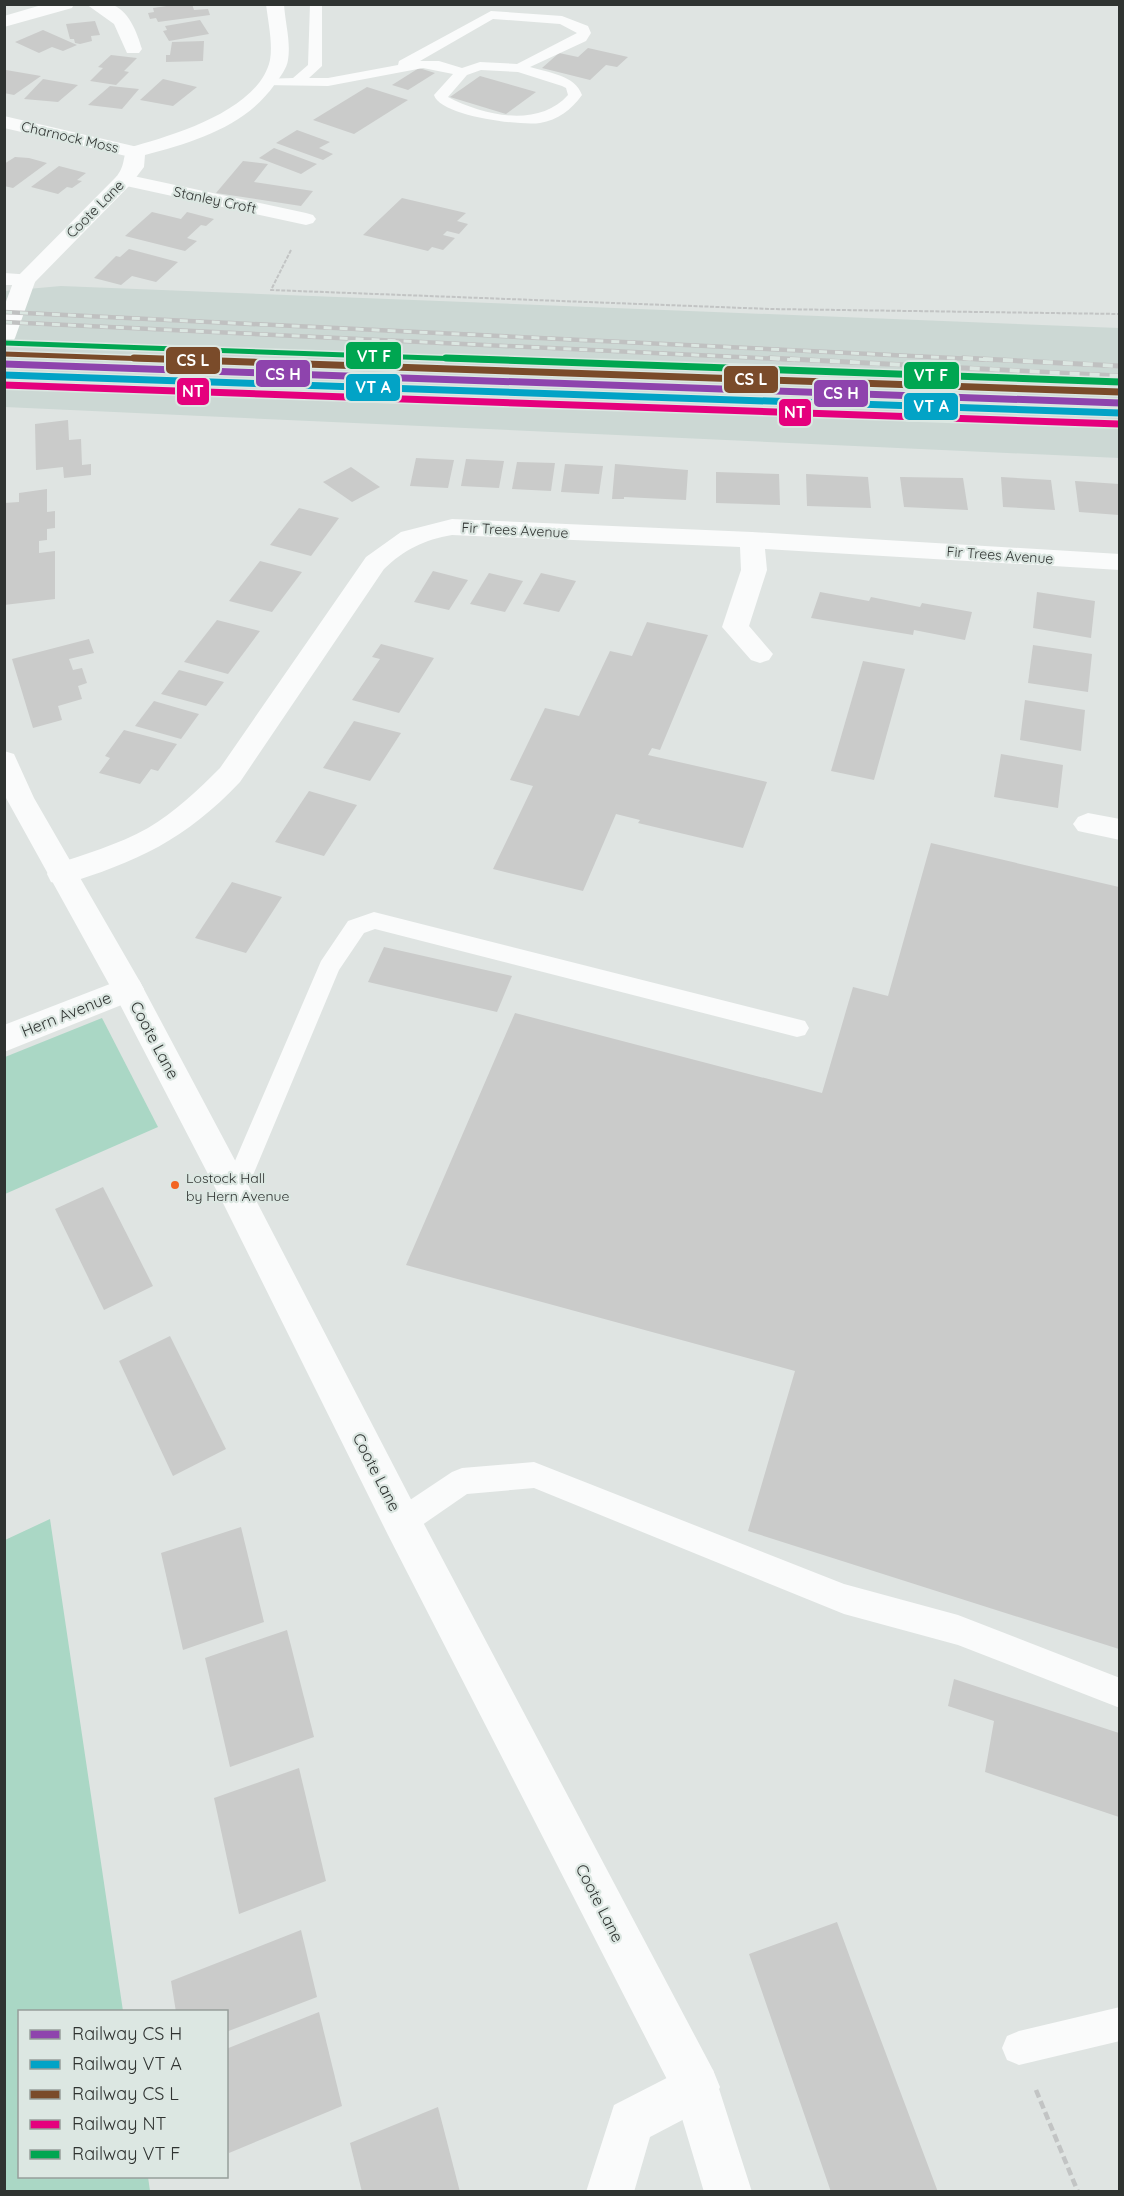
<svg xmlns="http://www.w3.org/2000/svg" width="1124" height="2196" font-family="Quicksand,sans-serif">
	<style>
		.built { fill: #ccd8d4 }
		.green { fill: #aad7c5 }
		.building { fill: #cacbca }
		.lines { fill: none; stroke-linecap: round; stroke-linejoin: round }
		.path-far1 { stroke: #c2c4c4; stroke-width: 2; stroke-dasharray: 4 1.5; stroke-linecap: butt }
		.path { stroke: #c2c4c4; stroke-width: 4.5; stroke-dasharray: 8 4; stroke-linecap: butt }
		.service { fill: #fafbfb; fill-rule: evenodd }
		.minor { fill: #fafbfb; fill-rule: evenodd }
		.tertiary { fill: #fafbfb; fill-rule: evenodd }
		.rail-far1-casing { stroke: #c0c1c1; stroke-width: 4.5 }
		.rail-casing { stroke: #c0c1c1; stroke-width: 5 }
		.rail-far1 { stroke: #dce7e2; stroke-width: 3; stroke-dasharray: 8; stroke-linecap: butt }
		.rail { stroke: #dce7e2; stroke-width: 4; stroke-dasharray: 10; stroke-linecap: butt }
		.rail-1-casing { stroke: #dce7e2; stroke-width: 10 }
		.rail-2-casing { stroke: #dce7e2; stroke-width: 10 }
		.rail-3-far1-casing { stroke: #dce7e2; stroke-width: 8 }
		.rail-3-casing { stroke: #dce7e2; stroke-width: 10 }
		.rail-4-casing { stroke: #dce7e2; stroke-width: 10 }
		.rail-5-far1-casing { stroke: #dce7e2; stroke-width: 8 }
		.rail-5-casing { stroke: #dce7e2; stroke-width: 10 }
		.rail-1 { stroke: #8e44ad; stroke-width: 7 }
		.rail-2 { stroke: #02a3c6; stroke-width: 7 }
		.rail-3-far1 { stroke: #7a4b2a; stroke-width: 5 }
		.rail-3 { stroke: #7a4b2a; stroke-width: 7 }
		.rail-4 { stroke: #e5007d; stroke-width: 7 }
		.rail-5-far1 { stroke: #00a651; stroke-width: 5 }
		.rail-5 { stroke: #00a651; stroke-width: 7 }
		.bus-dot { fill: #f26522; stroke: #dce7e2; stroke-width: 2 }
		.labels { text-anchor: middle; stroke-width: 4.5; stroke-linejoin: round; paint-order: stroke }
		.far-street-label { font-size: 14px; fill: #2f3331; stroke: #dce7e2 }
		.bus-label { font-size: 14px; fill: #2f3331; stroke: #dce7e2; text-anchor: start }
		.street-label { font-size: 16px; fill: #2f3331; stroke: #dce7e2 }
		.line-badge { stroke: #dce7e2; stroke-width: 2 }
		.badge-label { font-size: 16px; text-anchor: middle; font-weight: bold; fill: #fff }
	</style>
	<rect width="100%" height="100%" fill="#dfe4e2"/>
	<polygon class="built" points="61,286 1119,328 1119,458 5,407 5,291"/>
	<g class="green">
		<polygon points="102,1018 158,1127 5,1194 5,1057"/>
		<polygon points="50,1519 123,2011 20,2012 20,2176 148,2177 150,2191 5,2191 5,1540"/>
	</g>
	<g class="building">
		<polygon points="180,4 192,4 194,10 208,9 210,15 158,22 156,18 150,19 148,13 154,12 153,8"/>
		<polygon points="200,20 209,34 169,41 163,31 167,30 165,26"/>
		<polygon points="95,21 100,35 91,36 92,41 80,44 75,43 74,39 70,39 66,24"/>
		<polygon points="43,30 77,45 63,51 52,47 39,53 15,42"/>
		<polygon points="204,41 203,61 166,62 166,55 170,55 172,42"/>
		<polygon points="588,48 628,57 617,67 606,65 590,80 542,68 559,53 578,57"/>
		<polygon points="111,55 137,58 124,71 129,72 116,85 90,81 103,68 98,67"/>
		<polygon points="419,68 435,73 408,90 392,85"/>
		<polygon points="6,70 41,76 14,95 4,93 4,72"/>
		<polygon points="480,76 536,92 506,114 450,97"/>
		<polygon points="43,79 78,85 58,102 24,99"/>
		<polygon points="163,79 197,87 173,106 140,100"/>
		<polygon points="110,86 139,89 122,109 88,105"/>
		<polygon points="367,87 408,100 354,134 313,120"/>
		<polygon points="297,130 330,142 319,148 333,154 323,160 276,143"/>
		<polygon points="274,148 317,164 301,174 259,158"/>
		<polygon points="15,157 29,158 47,163 13,188 4,186 4,164"/>
		<polygon points="243,161 268,164 254,182 313,191 301,206 216,193"/>
		<polygon points="59,166 86,173 77,180 82,181 72,188 67,187 58,194 31,187"/>
		<polygon points="402,198 466,213 457,221 468,224 459,234 447,231 443,235 455,238 443,250 432,247 428,251 363,235"/>
		<polygon points="152,212 181,219 187,212 214,219 206,226 201,225 187,238 197,241 185,251 125,236"/>
		<polygon points="129,249 178,262 156,282 132,276 121,285 94,278 116,256 120,257"/>
		<polygon points="68,420 69,440 81,439 82,465 91,464 91,475 64,478 63,467 36,470 35,424"/>
		<polygon points="416,458 454,460 448,488 410,486"/>
		<polygon points="466,459 504,461 499,488 461,486"/>
		<polygon points="517,462 555,463 551,491 512,489"/>
		<polygon points="565,464 603,466 599,494 561,492"/>
		<polygon points="615,464 688,470 686,500 624,497 624,499 612,499"/>
		<polygon points="351,467 380,487 352,502 323,482"/>
		<polygon points="716,472 779,474 780,505 716,503"/>
		<polygon points="806,474 868,477 871,508 807,506"/>
		<polygon points="900,477 963,478 968,510 904,507"/>
		<polygon points="1001,477 1051,480 1055,510 1003,507"/>
		<polygon points="1075,481 1119,484 1119,515 1079,512"/>
		<polygon points="47,489 47,512 55,511 55,528 47,529 47,540 39,541 39,553 55,551 55,599 4,605 4,503 19,502 19,493"/>
		<polygon points="299,508 339,518 311,556 270,545"/>
		<polygon points="260,561 302,572 272,612 229,601"/>
		<polygon points="433,571 468,580 449,610 414,602"/>
		<polygon points="489,573 523,581 505,612 470,604"/>
		<polygon points="541,573 576,581 559,612 523,604"/>
		<polygon points="820,592 869,601 871,597 920,607 922,603 972,612 965,640 914,630 913,635 811,618"/>
		<polygon points="1037,592 1095,601 1091,638 1033,628"/>
		<polygon points="217,620 260,631 228,674 184,662"/>
		<polygon points="647,622 708,635 660,750 652,748 648,755 767,782 743,848 638,823 640,820 616,814 583,891 493,869 533,786 510,780 545,708 579,716 610,651 632,656"/>
		<polygon points="89,639 94,653 69,659 73,670 82,668 87,683 78,686 82,699 58,706 62,720 33,728 12,659"/>
		<polygon points="381,644 434,658 399,713 352,700 380,659 372,657"/>
		<polygon points="1033,645 1092,654 1088,692 1028,683"/>
		<polygon points="863,661 905,669 874,780 831,771"/>
		<polygon points="179,670 224,682 206,706 161,694"/>
		<polygon points="1025,700 1085,710 1081,751 1020,740"/>
		<polygon points="154,701 199,714 181,739 135,726"/>
		<polygon points="354,721 401,733 370,781 323,768"/>
		<polygon points="124,730 177,744 158,771 151,769 140,784 99,773 110,758 105,756"/>
		<polygon points="1001,754 1063,765 1058,808 994,797"/>
		<polygon points="309,791 357,805 324,856 275,842"/>
		<polygon points="931,843 1119,887 1119,1649 748,1531 795,1371 406,1265 515,1013 822,1093 853,987 888,996"/>
		<polygon points="232,882 282,897 246,953 195,938"/>
		<polygon points="384,947 512,976 497,1012 368,982"/>
		<polygon points="103,1187 153,1286 104,1310 55,1209"/>
		<polygon points="170,1336 226,1449 173,1476 119,1361"/>
		<polygon points="241,1527 264,1622 183,1650 161,1553"/>
		<polygon points="287,1630 314,1737 230,1767 205,1658"/>
		<polygon points="954,1679 1119,1733 1119,1817 985,1772 994,1721 948,1706"/>
		<polygon points="299,1768 326,1881 239,1914 214,1798"/>
		<polygon points="837,1922 856,1974 938,2192 831,2192 749,1954"/>
		<polygon points="301,1930 317,1997 226,2032 226,2012 176,2012 171,1981"/>
		<polygon points="319,2012 342,2106 229,2153 226,2141 226,2049"/>
		<polygon points="438,2107 460,2192 362,2192 350,2143"/>
	</g>
	<g class="lines">
		<polyline class="path-far1" points="291,250 271,290 771,309 1120,314"/>
		<polyline class="path" points="1036,2090 1078,2192"/>
		<g class="service">
			<path d="M 310,4 L 322,4 L 322,66 L 309,78 L 328,78 L 398,65 L 399,61 L 491,11 L 562,16 L 588,26 L 591,33 L 586,41 L 530,67 C 549,73 575,75 582,95 C 571,110 558,120 540,123 C 520,126 440,116 434,95 L 453,74 L 423,68 L 328,86 L 263,85 L 261,82 L 263,79 L 293,78 L 308,65 ZM 493,19 L 560,24 L 577,33 L 517,64 L 480,62 L 462,68 L 439,61 L 420,61 ZM 481,70 L 518,72 L 562,86 L 566,88 L 568,95 C 539,128 484,116 448,97 L 467,75 Z"/>
			<polygon points="374,912 797,1019 805,1021 809,1028 805,1035 797,1037 375,929 364,933 339,970 243,1199 234,1202 225,1199 222,1191 321,961 348,921"/>
			<polygon points="534,1462 844,1584 958,1615 1120,1678 1120,1708 958,1645 844,1614 534,1488 467,1494 412,1532 402,1536 392,1532 388,1522 392,1512 452,1472 462,1468"/>
			<polygon points="1120,2007 1120,2041 1019,2065 1007,2060 1002,2048 1007,2036 1019,2031"/>
		</g>
		<g class="minor">
			<polygon points="45,4 74,4 72,8 4,27 4,16"/>
			<path d="M 86,4 C 93,4 102,3 110,4 C 129,9 137,33 142,49 L 139,53 L 127,53 L 114,24 Z"/>
			<polygon points="4,116 142,148 145,152 142,156 135,158 4,128"/>
			<polygon points="124,174 306,213 313,215 316,219 313,223 306,225 117,184 114,180 117,176"/>
			<polygon points="4,273 33,275 36,280 33,285 4,285"/>
			<path d="M 452,519 L 752,532 L 1120,554 L 1120,570 L 765,549 L 767,570 L 749,626 L 773,654 L 769,660 L 760,663 L 751,660 L 722,627 L 741,570 L 740,547 L 452,535 C 424,540 405,549 384,569 L 240,782 C 185,840 137,862 62,885 L 51,882 L 47,874 L 51,866 C 84,854 118,845 148,828 C 175,812 198,790 220,768 L 366,557 L 401,532 Z"/>
			<polygon points="1088,813 1120,819 1120,840 1078,831 1073,824 1078,817"/>
			<polygon points="128,977 139,980 144,989 139,998 4,1052 4,1025"/>
			<polygon points="696,2063 713,2070 720,2087 713,2104 650,2137 634,2192 586,2192 614,2105"/>
		</g>
		<g class="tertiary">
			<path d="M 266,4 L 284,4 C 285,22 291,42 288,60 C 287,68 280,77 275,84 C 245,127 193,142 145,155 L 144,167 L 131,184 L 35,282 L 15,338 L 12,343 L 4,345 L 4,307 L 14,280 L 117,176 C 126,164 122,157 128,148 C 171,136 259,111 270,60 C 273,43 268,22 266,4 Z"/>
			<polygon points="4,751 14,754 34,798 139,980 246,1181 416,1509 713,2070 752,2192 704,2192 675,2095 388,1535 222,1201 115,995 6,798"/>
		</g>
		<defs>
			<g id="rail-far1">
				<polyline points="4,312 994,360"/>
				<polyline points="4,322 800,360"/>
			</g>
			<g id="rail">
				<polyline points="770,358 1120,376"/>
				<polyline points="963,358 1120,366"/>
			</g>
		</defs>
		<use href="#rail-far1" class="rail-far1-casing"/>
		<use href="#rail" class="rail-casing"/>
		<use href="#rail-far1" class="rail-far1"/>
		<use href="#rail" class="rail"/>
		<defs>
			<polyline id="rail-1" points="4,364 1120,403"/>
			<polyline id="rail-2" points="4,375 1120,413"/>
			<polyline id="rail-3-far1" points="4,354 178,360"/>
			<polyline id="rail-3" points="134,358 1120,392"/>
			<polyline id="rail-4" points="4,385 1119,424"/>
			<polyline id="rail-5-far1" points="5,343 489,360"/>
			<polyline id="rail-5" points="446,358 1120,382"/>
		</defs>
		<use href="#rail-1" class="rail-1-casing"/>
		<use href="#rail-2" class="rail-2-casing"/>
		<use href="#rail-3-far1" class="rail-3-far1-casing"/>
		<use href="#rail-3" class="rail-3-casing"/>
		<use href="#rail-4" class="rail-4-casing"/>
		<use href="#rail-5-far1" class="rail-5-far1-casing"/>
		<use href="#rail-5" class="rail-5-casing"/>
		<use href="#rail-1" class="rail-1"/>
		<use href="#rail-2" class="rail-2"/>
		<use href="#rail-3-far1" class="rail-3-far1"/>
		<use href="#rail-3" class="rail-3"/>
		<use href="#rail-4" class="rail-4"/>
		<use href="#rail-5-far1" class="rail-5-far1"/>
		<use href="#rail-5" class="rail-5"/>
	</g>
	<circle class="bus-dot" cx="175" cy="1185" r="5"/>
	<g class="labels">
		<g class="far-street-label">
			<text transform="translate(70 137) rotate(13)" y="5">Charnock Moss</text>
			<text transform="translate(215 200) rotate(12)" y="5">Stanley Croft</text>
			<text transform="translate(95 209) rotate(-45)" y="5">Coote Lane</text>
			<text transform="translate(515 530) rotate(3)" y="5">Fir Trees Avenue</text>
			<text transform="translate(1000 555) rotate(4)" y="5">Fir Trees Avenue</text>
		</g>
		<g class="bus-label">
			<text x="186" y="1183">Lostock Hall<tspan x="186" dy="18">by Hern Avenue</tspan></text>
		</g>
		<g class="street-label">
			<text transform="translate(66 1014) rotate(-22)" y="6">Hern Avenue</text>
			<text transform="translate(155 1040) rotate(62)" y="6">Coote Lane</text>
			<text transform="translate(377 1472) rotate(63)" y="6">Coote Lane</text>
			<text transform="translate(600 1903) rotate(63)" y="6">Coote Lane</text>
		</g>
	</g>
	<g class="line-badge">
		<rect x="345" y="341" width="57" height="29" rx="6" fill="#00a651"/>
		<rect x="165" y="346" width="56" height="29" rx="6" fill="#7a4b2a"/>
		<rect x="255" y="359" width="56" height="29" rx="6" fill="#8e44ad"/>
		<rect x="903" y="361" width="57" height="29" rx="6" fill="#00a651"/>
		<rect x="723" y="365" width="56" height="29" rx="6" fill="#7a4b2a"/>
		<rect x="345" y="373" width="56" height="29" rx="6" fill="#02a3c6"/>
		<rect x="176" y="377" width="34" height="29" rx="6" fill="#e5007d"/>
		<rect x="813" y="379" width="56" height="29" rx="6" fill="#8e44ad"/>
		<rect x="903" y="392" width="56" height="29" rx="6" fill="#02a3c6"/>
		<rect x="778" y="398" width="34" height="29" rx="6" fill="#e5007d"/>
	</g>
	<g class="badge-label">
		<text x="374" y="362">VT F</text>
		<text x="193" y="366">CS L</text>
		<text x="283" y="380">CS H</text>
		<text x="931" y="381">VT F</text>
		<text x="751" y="385">CS L</text>
		<text x="373" y="393">VT A</text>
		<text x="193" y="397">NT</text>
		<text x="841" y="399">CS H</text>
		<text x="931" y="412">VT A</text>
		<text x="795" y="418">NT</text>
	</g>
	<rect width="1124" height="2196" fill="none" stroke="#2f3331" stroke-width="12"/>
	<rect x="18" y="2010" width="210" height="168" fill="#dce7e2" stroke="#979f9b" stroke-width="1.5"/>
	<rect x="30" y="2030" width="30" height="9" fill="#8e44ad" stroke="#979f9b" stroke-width="1.5"/>
	<text x="72" y="2040" font-size="18" fill="#2f3331">Railway CS H</text>
	<rect x="30" y="2060" width="30" height="9" fill="#02a3c6" stroke="#979f9b" stroke-width="1.5"/>
	<text x="72" y="2070" font-size="18" fill="#2f3331">Railway VT A</text>
	<rect x="30" y="2090" width="30" height="9" fill="#7a4b2a" stroke="#979f9b" stroke-width="1.5"/>
	<text x="72" y="2100" font-size="18" fill="#2f3331">Railway CS L</text>
	<rect x="30" y="2120" width="30" height="9" fill="#e5007d" stroke="#979f9b" stroke-width="1.5"/>
	<text x="72" y="2130" font-size="18" fill="#2f3331">Railway NT</text>
	<rect x="30" y="2150" width="30" height="9" fill="#00a651" stroke="#979f9b" stroke-width="1.5"/>
	<text x="72" y="2160" font-size="18" fill="#2f3331">Railway VT F</text>
</svg>
